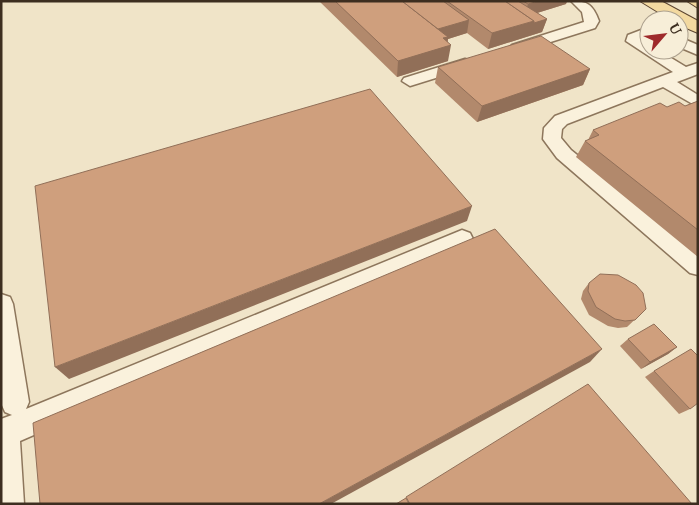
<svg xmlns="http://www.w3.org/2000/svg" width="699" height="505" font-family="Lora,serif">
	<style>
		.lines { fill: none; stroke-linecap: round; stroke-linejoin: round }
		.minor-casing { stroke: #8d765c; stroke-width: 3 }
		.major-casing { stroke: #5b4430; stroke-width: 2 }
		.minor { fill: #faf1dc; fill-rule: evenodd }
		.major { fill: #f3d9a0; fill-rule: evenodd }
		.wall { fill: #b2896c }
		.shaded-wall { fill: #916f58 }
		.building { fill: #cf9f7d; stroke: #916f58 }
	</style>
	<rect width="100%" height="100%" fill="#f0e4c8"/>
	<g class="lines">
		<defs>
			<g id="minor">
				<path d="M 571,1 C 588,1 593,5 599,21 L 595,28 L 522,51 L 512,51 L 509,48 L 512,45 L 584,22 L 582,12 Z"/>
				<polygon points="649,27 649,36 641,40 649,44 649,50 658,50 686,67 698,63 698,74 677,82 698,95 698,107 663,87 567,124 562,129 561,138 571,150 698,253 698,275 690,273 557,158 543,139 544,128 555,116 673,72 626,41 628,35"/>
				<polygon points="679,37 698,45 698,55 679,47"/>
				<polygon points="465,59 471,61 473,64 471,67 410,86 402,81 404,78"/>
				<polygon points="462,230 470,233 473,239 470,245 20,441 24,504 1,504 1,419 12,415 5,412 1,403 1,294 10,297 13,304 29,402 26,409"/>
			</g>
			<g id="major">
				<polygon points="640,1 661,1 698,21 698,33 679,25 679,20 671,20"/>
				<polygon points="687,1 698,1 698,8"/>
			</g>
		</defs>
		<use href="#minor" class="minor-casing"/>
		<use href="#major" class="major-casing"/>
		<use href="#minor" class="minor"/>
		<use href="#major" class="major"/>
	</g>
	<g class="wall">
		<polygon points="319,1 567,1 566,4 537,13 547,19 542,32 488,49 467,33 448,39 448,61 397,77"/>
		<polygon points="438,67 590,69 583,85 477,122 435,83"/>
		<polygon points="698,101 698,257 576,157 585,141 588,140 593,130 667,107 685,106"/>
		<polygon points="589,283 646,309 627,327 618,328 608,326 589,315 581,299 583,291"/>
		<polygon points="628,339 677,347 668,354 641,369 620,346"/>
		<polygon points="654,371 690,409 679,414 645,377"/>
	</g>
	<g class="shaded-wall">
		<polygon points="539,1 567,1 566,4 524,17 528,4"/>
		<polygon points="547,19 542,32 488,49 492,33 534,21"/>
		<polygon points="469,20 467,33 448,39 446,46 451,45 448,61 397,77 398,61 435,30"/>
		<polygon points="590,69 583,85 477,122 482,106"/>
		<polygon points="472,206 467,221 69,379 55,367"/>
		<polygon points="677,347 668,354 641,369 650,362"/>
		<polygon points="602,349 590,362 331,504 319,504"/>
	</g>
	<g class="building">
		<polygon points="335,1 402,1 448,37 443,38 451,45 398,61"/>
		<polygon points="402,1 443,1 469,20 438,29"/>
		<polygon points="447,1 505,1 534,21 492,33"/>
		<polygon points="505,1 518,1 547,19 534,23 534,21"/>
		<polygon points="523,1 539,1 528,4"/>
		<polygon points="541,36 590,69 482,106 438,67"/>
		<polygon points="370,89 472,206 55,367 35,186"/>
		<polygon points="698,101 698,230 585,141 599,135 593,130 660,103 667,107 679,102 685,106"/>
		<polygon points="495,229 602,349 319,504 40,504 33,423"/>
		<polygon points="600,274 618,275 636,285 643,293 646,309 635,320 625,321 615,319 596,307 588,291 589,283"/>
		<polygon points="654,324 677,347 650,362 628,339"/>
		<polygon points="691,349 698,356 698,403 690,409 654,371"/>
		<polygon points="588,384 692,504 410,504 406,497"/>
		<polygon points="406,498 409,504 396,504"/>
	</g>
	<rect width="699" height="505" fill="none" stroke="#3d2e20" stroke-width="5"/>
	<g transform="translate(664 35) rotate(62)"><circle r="24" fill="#f7eed8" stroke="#ada18e"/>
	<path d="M0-4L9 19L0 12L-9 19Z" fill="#9e2a2b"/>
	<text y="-8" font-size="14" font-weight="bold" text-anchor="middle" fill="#3d2e20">U</text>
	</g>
</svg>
